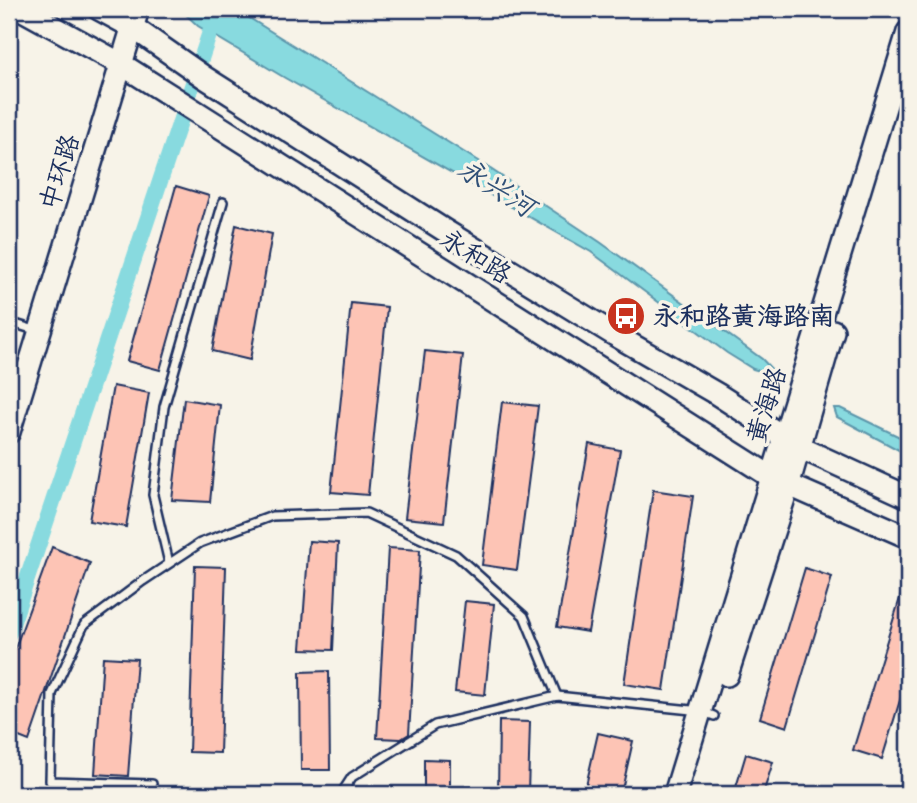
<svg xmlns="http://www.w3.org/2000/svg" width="917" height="803" font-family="'Architects Daughter','LXGW WenKai TC',sans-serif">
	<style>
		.water { fill: #88dadf; stroke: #5c96ab; stroke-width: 2 }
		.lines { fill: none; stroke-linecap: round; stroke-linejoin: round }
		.canal { stroke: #88dadf; stroke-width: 16 }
		.building { fill: #fdc4b5; stroke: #1b2f5e; stroke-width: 2 }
		.lane-casing { stroke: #1b2f5e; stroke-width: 12 }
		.secondary-casing { stroke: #1b2f5e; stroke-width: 26 }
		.lane { stroke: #f7f3e8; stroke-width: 7 }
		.secondary { stroke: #f7f3e8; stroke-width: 21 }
		.labels { text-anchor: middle; stroke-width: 7; stroke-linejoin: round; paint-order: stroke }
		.street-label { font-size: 26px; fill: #1b2f5e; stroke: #f7f3e8 }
		.poi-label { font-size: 26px; font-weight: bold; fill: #1b2f5e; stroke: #f7f3e8; text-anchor: start }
		.water-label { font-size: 28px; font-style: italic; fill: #315178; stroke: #f7f3e8 }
	</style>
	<rect width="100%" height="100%" fill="#f7f3e8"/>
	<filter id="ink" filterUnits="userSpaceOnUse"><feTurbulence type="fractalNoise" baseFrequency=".0143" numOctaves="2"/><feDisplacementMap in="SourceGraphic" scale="14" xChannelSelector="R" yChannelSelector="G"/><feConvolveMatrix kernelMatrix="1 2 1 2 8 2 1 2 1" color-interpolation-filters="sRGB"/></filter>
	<g filter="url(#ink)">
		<g class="water">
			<polygon points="180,9 235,9 486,166 600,242 762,359 778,376 753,369 727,353 591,252 285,78 198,26"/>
			<polygon points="834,408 840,408 908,441 908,455 837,417"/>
		</g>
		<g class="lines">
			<polyline class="canal" points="9,633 216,14"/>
		</g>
		<g class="building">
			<polygon points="176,186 209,196 160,370 127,361"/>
			<polygon points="236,225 272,234 250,360 212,351"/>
			<polygon points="351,303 387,307 368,495 331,492"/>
			<polygon points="425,351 463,355 444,522 405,518"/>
			<polygon points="113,386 149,393 126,527 89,521"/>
			<polygon points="184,399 220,405 210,502 172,500"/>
			<polygon points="502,402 538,406 517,570 482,565"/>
			<polygon points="589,444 620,450 588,632 557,627"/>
			<polygon points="653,490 693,496 664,690 624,684"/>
			<polygon points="309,541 338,543 333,650 301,649"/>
			<polygon points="52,547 90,563 29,741 9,733 9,665"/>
			<polygon points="388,548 420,550 409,734 401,739 377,738"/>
			<polygon points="195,566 226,567 220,753 189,752"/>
			<polygon points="805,568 832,577 787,727 760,718"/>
			<polygon points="905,582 908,582 908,674 882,759 853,750"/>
			<polygon points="465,601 494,604 485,695 455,692"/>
			<polygon points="103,657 137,659 128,776 95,774"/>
			<polygon points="329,671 330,770 301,770 300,672"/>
			<polygon points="499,721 530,722 528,794 498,794"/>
			<polygon points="598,733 633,741 621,794 584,794"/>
			<polygon points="746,754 773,762 763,794 734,794"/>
			<polygon points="424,759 450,760 450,794 424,794"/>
		</g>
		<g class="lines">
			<defs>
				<g id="lane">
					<polyline points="9,322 38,331"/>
					<polyline points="169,563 153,495 164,407 223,202"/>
					<polyline points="153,794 152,784 50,781 52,694 84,625 143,581 200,543 272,516 366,513 456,555 524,616 557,696"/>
					<polyline points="341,794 352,777 435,725 557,696 701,711 714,716"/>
				</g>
				<g id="secondary">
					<polyline points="21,9 121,64 773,478 908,537"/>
					<polyline points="99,9 134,28 204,77 444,230 615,335 717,394 799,447 908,497"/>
					<polyline points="9,432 138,9"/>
					<polyline points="727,675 788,486 833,331"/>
					<polyline points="675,794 908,32"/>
				</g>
			</defs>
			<use href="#lane" class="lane-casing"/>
			<use href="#secondary" class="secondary-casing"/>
			<use href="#lane" class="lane"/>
			<use href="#secondary" class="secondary"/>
		</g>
	</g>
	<defs>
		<symbol id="bus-disc" viewBox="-11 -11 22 22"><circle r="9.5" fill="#c8321e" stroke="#f7f3e8"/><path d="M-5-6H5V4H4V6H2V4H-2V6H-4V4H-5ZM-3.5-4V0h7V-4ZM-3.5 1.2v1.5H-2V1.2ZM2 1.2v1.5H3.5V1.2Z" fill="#fff"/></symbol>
	</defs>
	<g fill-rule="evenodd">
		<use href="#bus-disc" x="604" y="294" width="44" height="44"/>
	</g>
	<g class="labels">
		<g class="street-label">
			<text transform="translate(59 172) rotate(-73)" y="9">中环路</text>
			<text transform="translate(476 256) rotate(32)" y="9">永和路</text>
			<text transform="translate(766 405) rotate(-73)" y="9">黄海路</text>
		</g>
		<g class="poi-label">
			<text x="653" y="325">永和路黄海路南</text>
		</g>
		<g class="water-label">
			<text transform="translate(497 187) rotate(32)" y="10">永兴河</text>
		</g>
	</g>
	<rect width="917" height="803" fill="none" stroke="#f7f3e8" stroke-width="35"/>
	<rect x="18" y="18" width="882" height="768" fill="none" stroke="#1b2f5e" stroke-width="2.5" filter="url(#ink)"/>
</svg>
